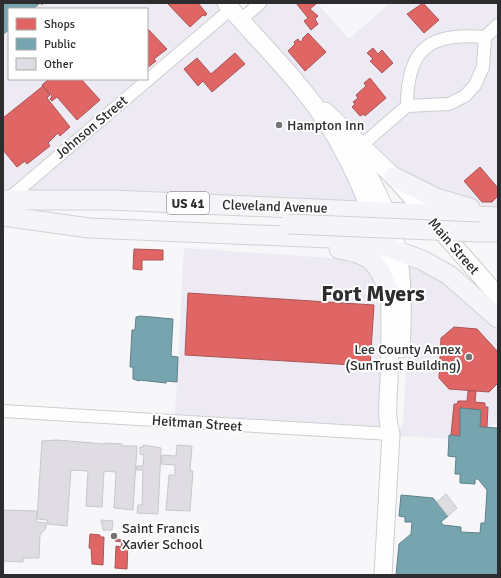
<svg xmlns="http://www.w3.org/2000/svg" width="501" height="578" font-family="Signika,sans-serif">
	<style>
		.built { fill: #edeaf3 }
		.shops { fill: #e06666; stroke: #a55 }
		.public { fill: #76a5af; stroke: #608188 }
		.building { fill: #dfdde3; stroke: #c8c7c9 }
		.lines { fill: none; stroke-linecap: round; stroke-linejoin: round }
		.minor-casing { stroke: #ceced0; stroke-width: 14 }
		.secondary-casing { stroke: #ceced0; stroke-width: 19 }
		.primary-casing { stroke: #d2d2d3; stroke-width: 21 }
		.minor { stroke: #fefefe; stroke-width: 12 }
		.secondary { stroke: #fefefe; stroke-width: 17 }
		.primary { stroke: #f5f4f8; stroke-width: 19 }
		.primary-bridge-casing { stroke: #d2d2d3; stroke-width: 21; stroke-linecap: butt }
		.primary-bridge { stroke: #f5f4f8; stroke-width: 19 }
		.poi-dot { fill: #747375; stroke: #fff; stroke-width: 1.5 }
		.labels { text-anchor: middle; stroke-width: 4; stroke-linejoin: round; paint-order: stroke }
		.shield { fill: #fff; stroke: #6c6b6d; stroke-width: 1 }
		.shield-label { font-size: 13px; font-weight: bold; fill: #2d2c2e }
		.poi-label { font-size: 14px; fill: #2d2c2e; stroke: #fff; text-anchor: start }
		.street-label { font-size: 14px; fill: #2d2c2e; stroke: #fff }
		.town-label { font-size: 22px; font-weight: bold; fill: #2d2c2e; stroke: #fff }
	</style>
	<rect width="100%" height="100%" fill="#f7f6f9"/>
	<g class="built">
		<polygon points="3,3 218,3 222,8 147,71 147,9 9,9 9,79 138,79 11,189 3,189"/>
		<polygon points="269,3 317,3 349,39 390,3 498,3 498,17 483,31 464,29 444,32 422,42 410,61 401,80 401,103 362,137 312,91 250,20"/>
		<polygon points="230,16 299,94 325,133 359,202 27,190"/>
		<polygon points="498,33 498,206 495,209 470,202 398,173 371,145 410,111 450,110 470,99 489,69 491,39"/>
		<polygon points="464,40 479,42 477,66 470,82 461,92 447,99 413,100 413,83 421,66 431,49 447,43"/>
		<polygon points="184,248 361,260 366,262 383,292 383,428 175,416"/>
		<polygon points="404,262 423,267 498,325 498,421 472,440 398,436 403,423 408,334"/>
	</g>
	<g class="shops">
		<polygon points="167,3 198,3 207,14 205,16 203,15 190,27"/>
		<polygon points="296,3 317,3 310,9 318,16 315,19 318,24 311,30 304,21 308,18"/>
		<polygon points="423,3 439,20 424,33 407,14"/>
		<polygon points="147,28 167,49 154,59 156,61 147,68"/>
		<polygon points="308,33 326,52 305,71 288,51 295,44 294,42 298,39 300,42 303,40 302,39"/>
		<polygon points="373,48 378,54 382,50 393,63 382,73 370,61 373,59 367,53"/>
		<polygon points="235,53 245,64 212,92 203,81 198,86 184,69 197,58 211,74"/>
		<polygon points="370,78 386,98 365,116 364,114 360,116 352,107 355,104 353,102 358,98 356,95 366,86 364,83"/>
		<polygon points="49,79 81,79 100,100 77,120 57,97 52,101 50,99 52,96 42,85"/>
		<polygon points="43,86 50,95 47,98 70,127 60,136 58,133 48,143 50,146 27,164 25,161 17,167 3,150 3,118"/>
		<polygon points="480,167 498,188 498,196 492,202 482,202 464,181"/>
		<polygon points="134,249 163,250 163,260 142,260 142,270 133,269"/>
		<polygon points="188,293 374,305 370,366 185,355"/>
		<polygon points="454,327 477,329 498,352 498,383 489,392 449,389 439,378 441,338"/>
		<polygon points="468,391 476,391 475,402 485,403 485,407 488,407 487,427 480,427 481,410 460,408 460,436 451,435 454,404 457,404 458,401 467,401"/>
		<polygon points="90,534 100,535 100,537 104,537 103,565 92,564 91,548 89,548"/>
		<polygon points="115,539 126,540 128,542 127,569 115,568 116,546 121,547 122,542 115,541"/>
	</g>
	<g class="public">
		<polygon points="3,3 42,3 42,5 40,3 33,9 9,9 9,30 3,34"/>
		<polygon points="140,316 173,319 171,356 178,357 177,382 166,381 166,383 139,380 139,381 133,379 133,367 130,367 132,330 135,330 136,317"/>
		<polygon points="460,408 481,410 480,427 498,428 498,575 396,575 399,544 411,534 412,522 405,522 405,517 399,516 401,495 433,498 448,516 441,522 443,525 461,527 461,532 480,533 481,523 485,523 487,490 478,479 475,479 475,484 460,483 460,474 455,474 456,457 448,456 449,435 460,436"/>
	</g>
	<g class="building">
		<polygon points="57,440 105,444 105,443 122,444 122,446 137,446 133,510 114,508 116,472 104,471 102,507 86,506 88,471 71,470 67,526 47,524 47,520 37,519 42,441"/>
		<polygon points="143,445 161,448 158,514 137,513 138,505 142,505 143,470 136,470 137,466 143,466 144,455 140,454 140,447 143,447"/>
		<polygon points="177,445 192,446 190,471 193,471 190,511 166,510 169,475 175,475 175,465 161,464 162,455 176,456"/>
		<polygon points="446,494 457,508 448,516 437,502"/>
		<polygon points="3,510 37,511 36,522 46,523 46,528 40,535 39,558 23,558 23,562 3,561"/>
		<polygon points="101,520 113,521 112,530 103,530"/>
	</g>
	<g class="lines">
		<defs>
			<g id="minor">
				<polyline points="242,19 260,3"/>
				<path d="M 407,106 C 407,48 430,32 485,37"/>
				<polyline points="362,145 407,106 449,104 465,96 475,85 483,67 485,37 498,25"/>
				<polyline points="7,200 231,9"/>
				<polyline points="3,411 391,434"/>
			</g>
			<g id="secondary">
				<path d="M 226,3 C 252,34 281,62 306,94 C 347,145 382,224 389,289 C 391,318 390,348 389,377 C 389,396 385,415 391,434 L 383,575"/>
				<polyline points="325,111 394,177 498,296"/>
				<path d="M 348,139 C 366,169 384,201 394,236 C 404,272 403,312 401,349"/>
			</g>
			<g id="primary">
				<polyline points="394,177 436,198 470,208"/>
				<polyline points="3,200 111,200 498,217"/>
				<polyline points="3,216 89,228 330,238 381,245 422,260 449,275 498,318"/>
				<polyline points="479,232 498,232"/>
				<path d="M 339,249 C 372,255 376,260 389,291"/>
			</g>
		</defs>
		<use href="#minor" class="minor-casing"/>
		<use href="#secondary" class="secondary-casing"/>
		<use href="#primary" class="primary-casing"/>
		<use href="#minor" class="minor"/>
		<use href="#secondary" class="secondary"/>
		<use href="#primary" class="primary"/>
		<defs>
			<polyline id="primary-bridge" points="289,224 479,232"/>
		</defs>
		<use href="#primary-bridge" class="primary-bridge-casing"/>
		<use href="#primary-bridge" class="primary-bridge"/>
	</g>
	<g class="poi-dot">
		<circle cx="279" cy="125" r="4"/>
		<circle cx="469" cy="357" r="4"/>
		<circle cx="114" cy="536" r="4"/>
	</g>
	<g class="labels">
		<rect class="shield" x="167" y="192" width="42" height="22" rx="3"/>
		<g class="shield-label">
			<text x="188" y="208">US 41</text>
		</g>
		<g class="poi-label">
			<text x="287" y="130">Hampton Inn</text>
			<text x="461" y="354" text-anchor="end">Lee County Annex<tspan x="461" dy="16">(SunTrust Building)</tspan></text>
			<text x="122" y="533">Saint Francis<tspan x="122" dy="16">Xavier School</tspan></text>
		</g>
		<g class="street-label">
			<text transform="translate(91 127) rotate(-40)" y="5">Johnson Street</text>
			<text transform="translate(275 206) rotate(2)" y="5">Cleveland Avenue</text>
			<text transform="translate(454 246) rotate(49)" y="5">Main Street</text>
			<text transform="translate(197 423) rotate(4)" y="5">Heitman Street</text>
		</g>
		<g class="town-label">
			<text x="373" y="301">Fort Myers</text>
		</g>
	</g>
	<rect width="501" height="578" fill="none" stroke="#2d2c2e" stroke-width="8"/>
	<rect x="8" y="8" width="140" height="72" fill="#ffffff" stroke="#ababab"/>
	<rect x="16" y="18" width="20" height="12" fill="#e06666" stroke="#ababab"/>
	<text x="44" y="28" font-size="12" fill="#2d2c2e">Shops</text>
	<rect x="16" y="38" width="20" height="12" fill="#76a5af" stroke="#ababab"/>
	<text x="44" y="48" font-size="12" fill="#2d2c2e">Public</text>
	<rect x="16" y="58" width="20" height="12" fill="#dfdde3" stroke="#ababab"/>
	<text x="44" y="68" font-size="12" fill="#2d2c2e">Other</text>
</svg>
